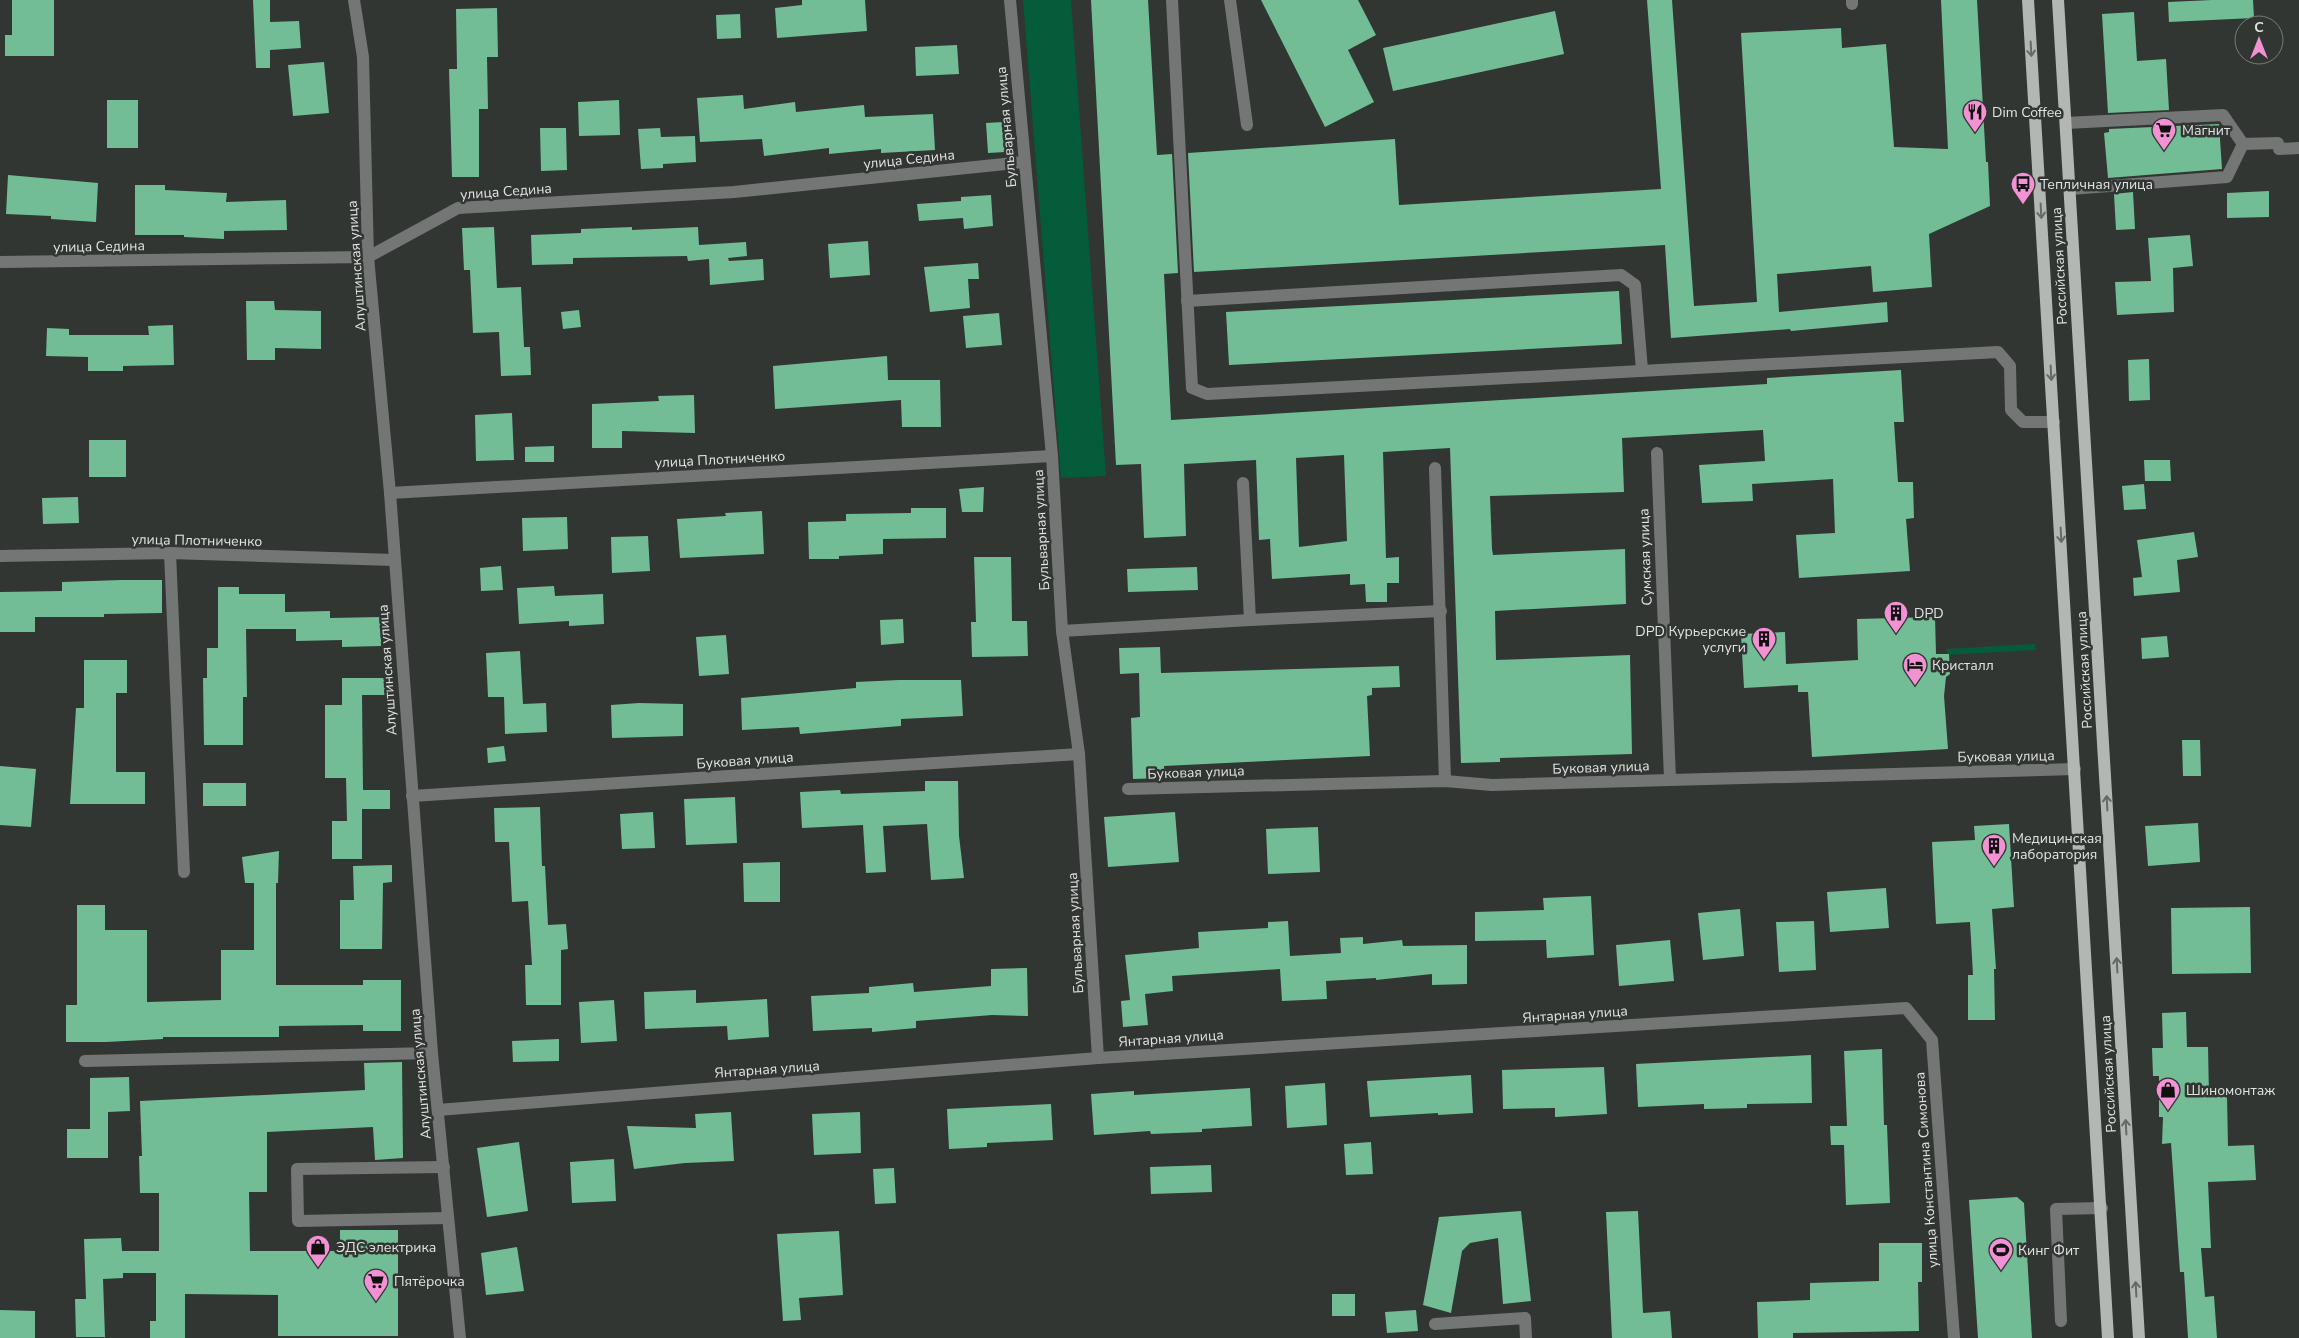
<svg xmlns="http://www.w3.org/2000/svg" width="2299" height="1338" font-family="'Nunito Sans',sans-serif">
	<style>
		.green { fill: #045c3a }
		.building { fill: #72bd95; fill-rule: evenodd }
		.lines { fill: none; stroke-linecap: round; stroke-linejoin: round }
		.minor { stroke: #747675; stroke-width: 12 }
		.major { stroke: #b2b7b4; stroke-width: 12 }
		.oneway { stroke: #656a67 }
		.labels { text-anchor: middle; stroke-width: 5; stroke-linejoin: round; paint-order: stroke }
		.poi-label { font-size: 14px; fill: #e0e3e1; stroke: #313633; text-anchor: start }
		.street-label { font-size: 14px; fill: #e0e3e1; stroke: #313633 }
	</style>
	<rect width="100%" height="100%" fill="#313633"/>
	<g class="green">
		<polygon points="1023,0 1071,0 1106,476 1061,478"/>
		<polygon points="2035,644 2036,650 1948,655 1946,649"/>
	</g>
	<g class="building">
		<polygon points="12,0 54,0 54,56 5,56 5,35 12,35"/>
		<polygon points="253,0 270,0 270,22 299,21 301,48 270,50 270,68 256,68"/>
		<polygon points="802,0 865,0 867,31 777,38 775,8 802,5"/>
		<path d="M 1091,0 L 1148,0 L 1157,155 L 1172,154 L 1178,273 L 1164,274 L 1171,420 L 1767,384 L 1767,378 L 1901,370 L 1904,422 L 1894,422 L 1898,482 L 1913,482 L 1914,518 L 1906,519 L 1910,571 L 1799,578 L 1796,535 L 1835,533 L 1833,479 L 1752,484 L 1753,501 L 1702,503 L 1699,465 L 1765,461 L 1763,430 L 1622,438 L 1624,492 L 1490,496 L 1492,549 L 1493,555 L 1625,549 L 1626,604 L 1495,611 L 1496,660 L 1630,655 L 1632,754 L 1500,758 L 1500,762 L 1461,763 L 1450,448 L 1383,452 L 1386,558 L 1399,557 L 1399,583 L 1387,583 L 1387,602 L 1366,602 L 1365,584 L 1350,585 L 1350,574 L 1272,579 L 1270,539 L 1259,540 L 1256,460 L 1184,464 L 1186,536 L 1144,538 L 1141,464 L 1116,465 ZM 1344,455 L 1347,541 L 1299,547 L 1296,458 Z"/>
		<polygon points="1261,0 1358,0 1376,35 1348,50 1374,102 1325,127"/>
		<polygon points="1647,0 1672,0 1694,306 1757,302 1741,33 1841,28 1842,48 1886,44 1894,147 1948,149 1941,0 1977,0 1986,162 1988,162 1990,206 1929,234 1932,287 1873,292 1871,266 1777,274 1779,312 1887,302 1888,322 1791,331 1790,329 1671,338 1665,245 1194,272 1188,153 1395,139 1399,205 1661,189"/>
		<polygon points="2212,0 2253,0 2254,18 2169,22 2168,2"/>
		<polygon points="497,8 498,57 487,57 488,109 479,109 479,177 452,177 449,69 457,69 456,9"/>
		<polygon points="1555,11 1564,54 1393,91 1383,48"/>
		<polygon points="2134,12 2137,61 2166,59 2169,110 2108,113 2102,14"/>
		<polygon points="740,14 741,38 717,39 716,15"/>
		<polygon points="957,45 959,74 916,76 915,47"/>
		<polygon points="324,62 329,113 293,116 288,65"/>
		<polygon points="743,95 744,109 795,102 796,112 864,105 865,117 933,114 935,150 881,153 881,149 829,154 829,148 764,156 762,139 700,142 697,98"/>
		<rect x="107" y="100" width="31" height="48"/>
		<polygon points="619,100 620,135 579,136 578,102"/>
		<polygon points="1003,122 1005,152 988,153 986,123"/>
		<polygon points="2219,124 2222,169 2108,178 2104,133 2109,132 2109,129"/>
		<polygon points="540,128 566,128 567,170 541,171"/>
		<polygon points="660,128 661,137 695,136 696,162 663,164 663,168 641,169 638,129"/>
		<polygon points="8,175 98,183 96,222 51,219 51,216 6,214"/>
		<polygon points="135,185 165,185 165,190 227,193 226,202 286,200 287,230 224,231 224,239 184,237 184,235 135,235"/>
		<polygon points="2269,191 2269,217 2227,218 2227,193"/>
		<polygon points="2133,192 2135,229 2116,230 2114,194"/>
		<polygon points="991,195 993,226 964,229 963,218 919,221 917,204 961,201 961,197"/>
		<polygon points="494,227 497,288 521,287 524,347 530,347 531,375 501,376 499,332 473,333 470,270 464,270 462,228"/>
		<polygon points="632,227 632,230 698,227 699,245 746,242 747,256 728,258 729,261 763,259 764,280 710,285 709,259 688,261 687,256 573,258 573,264 532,265 531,235 581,233 581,229"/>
		<polygon points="2190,235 2193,266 2173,268 2174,312 2117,315 2115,282 2151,281 2148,238"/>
		<polygon points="868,241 870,275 830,278 828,244"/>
		<polygon points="978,263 979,279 968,279 970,308 930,312 924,267"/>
		<polygon points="1619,291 1622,344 1229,365 1226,312"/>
		<polygon points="246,301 274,301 275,310 321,311 321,349 275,348 275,360 247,360"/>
		<polygon points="579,310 581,327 563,329 561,312"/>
		<polygon points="999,313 1002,345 966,348 963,316"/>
		<polygon points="173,325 174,365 123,366 123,371 88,371 88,357 46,356 47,328 69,329 69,335 149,335 148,326"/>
		<polygon points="887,356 888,380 940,380 941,427 902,427 901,400 775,409 773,366"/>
		<polygon points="2149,359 2150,400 2129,401 2128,360"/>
		<polygon points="694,395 695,433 622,431 622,448 592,448 592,404 659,401 658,396"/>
		<polygon points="512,413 514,460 476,461 475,415"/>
		<rect x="89" y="440" width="37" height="37"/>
		<polygon points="554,446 554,462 525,462 525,447"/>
		<polygon points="2144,460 2170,460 2171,481 2145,481"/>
		<polygon points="2144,484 2146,509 2124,510 2122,486"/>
		<polygon points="984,487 983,512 962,512 959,489"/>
		<polygon points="78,497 79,523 43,524 42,498"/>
		<polygon points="911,508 946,508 946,538 883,539 883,554 839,556 839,559 809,559 808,522 846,521 846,514 911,513"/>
		<polygon points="762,511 764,554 680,558 677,519 726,516 725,513"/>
		<polygon points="567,517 568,549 523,551 522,518"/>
		<polygon points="2194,532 2198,557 2177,560 2180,592 2134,596 2133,578 2142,577 2137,540"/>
		<polygon points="648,536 650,571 612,573 611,537"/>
		<polygon points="974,557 1011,557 1012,621 1027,621 1028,656 972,657 971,622 976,622"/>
		<polygon points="501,566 503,590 481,591 480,568"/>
		<polygon points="1197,567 1198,590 1128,592 1127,569"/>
		<polygon points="121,580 162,580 162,613 104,614 104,617 35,617 35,632 0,632 0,592 62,591 62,582"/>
		<polygon points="554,586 555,596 603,594 604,624 569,626 569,621 519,624 517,588"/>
		<polygon points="218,587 239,587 239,594 285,594 285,612 330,611 330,618 381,617 381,646 342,647 342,640 296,641 296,629 246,629 247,697 243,697 243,745 204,745 203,678 207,678 207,648 218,648"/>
		<polygon points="1935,617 1936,654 1949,654 1950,674 1946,677 1944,696 1948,749 1812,757 1808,692 1798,692 1798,685 1744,688 1741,634 1785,632 1786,664 1858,660 1857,619"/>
		<polygon points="903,619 904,643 881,645 880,620"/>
		<polygon points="726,635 729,674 699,676 696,637"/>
		<polygon points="2167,636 2169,657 2142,659 2141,638"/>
		<polygon points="1160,647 1161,673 1399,666 1400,687 1372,688 1372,695 1367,696 1370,756 1164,766 1165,778 1133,779 1131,718 1140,717 1139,673 1120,674 1119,648"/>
		<polygon points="520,651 523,704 546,703 547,732 505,734 504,697 488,697 486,653"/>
		<polygon points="84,660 127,660 127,693 116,693 116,772 145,772 145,804 70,804 76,708 84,708"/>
		<polygon points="342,678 385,678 385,695 362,695 363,790 390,790 390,809 362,809 362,859 332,859 332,821 347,821 346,778 325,778 325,705 342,705"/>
		<polygon points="899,680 961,680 963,716 901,719 901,726 800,734 799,727 742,730 741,698 856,688 856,682"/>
		<polygon points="639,703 683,704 683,736 612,738 611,705"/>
		<polygon points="2182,740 2200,740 2201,776 2183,776"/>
		<polygon points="504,746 506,761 488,763 487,748"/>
		<polygon points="0,766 36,769 31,827 0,825"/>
		<polygon points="925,781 958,781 959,836 964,878 931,880 927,824 883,826 886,872 866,873 863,825 802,828 800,792 840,790 841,794 925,791"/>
		<rect x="203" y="783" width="43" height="23"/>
		<polygon points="735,797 737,843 686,845 684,799"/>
		<polygon points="540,807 542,866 545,866 548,925 566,924 568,949 561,950 561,1005 526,1005 525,965 532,965 528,901 512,902 509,842 495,842 494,808"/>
		<polygon points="653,812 655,848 622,849 620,814"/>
		<polygon points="1175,812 1179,862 1108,867 1104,817"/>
		<polygon points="2198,823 2200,862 2148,866 2145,826"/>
		<polygon points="2009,824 2014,907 1992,909 1996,969 1994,969 1995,1020 1968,1020 1968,975 1973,975 1970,922 1936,924 1932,842 1975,840 1974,826"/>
		<polygon points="1318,827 1320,872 1268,874 1266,829"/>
		<polygon points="279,851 278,883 276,883 276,985 363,985 363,980 401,980 401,1031 363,1031 363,1025 279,1026 279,1037 163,1037 163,1039 106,1042 66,1042 66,1005 77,1005 77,905 105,905 105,930 147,930 147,1002 221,1000 221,950 254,950 254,883 245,883 242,857"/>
		<polygon points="780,862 780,902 744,902 743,863"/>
		<polygon points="392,865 392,882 383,883 382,949 340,949 340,900 354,900 353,866"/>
		<polygon points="1886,888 1889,928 1830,932 1827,892"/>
		<polygon points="1591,896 1594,955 1547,958 1546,940 1475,941 1475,912 1544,910 1543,898"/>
		<polygon points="2250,907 2251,973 2172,974 2171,908"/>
		<polygon points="1740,909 1744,956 1703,960 1698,913"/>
		<polygon points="1288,921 1290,956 1341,953 1340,938 1363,937 1363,944 1402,940 1403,946 1467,945 1467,984 1432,985 1432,974 1376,980 1376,978 1326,981 1327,999 1282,1001 1280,969 1172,976 1173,991 1145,994 1148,1025 1123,1027 1121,1001 1130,1000 1125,955 1199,948 1198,932 1268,928 1268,922"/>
		<polygon points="1814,921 1816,970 1779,972 1776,922"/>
		<polygon points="1670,940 1674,981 1619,986 1616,945"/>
		<polygon points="1027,968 1028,1016 992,1015 916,1021 916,1028 872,1032 872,1028 813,1031 811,996 869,993 869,987 913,983 914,992 991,986 991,969"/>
		<polygon points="696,990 696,1003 767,999 769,1037 728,1040 727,1026 645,1029 644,992"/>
		<polygon points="614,1000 617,1041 581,1043 579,1002"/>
		<polygon points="2186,1012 2187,1047 2208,1047 2209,1096 2227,1096 2228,1146 2254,1145 2256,1180 2208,1182 2211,1248 2201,1248 2205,1297 2214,1296 2217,1338 2188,1338 2184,1272 2180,1272 2171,1143 2162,1144 2163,1117 2159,1117 2159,1076 2153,1076 2152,1048 2163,1048 2162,1013"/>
		<polygon points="559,1039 559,1061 513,1062 512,1041"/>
		<polygon points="1882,1049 1884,1125 1887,1125 1890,1203 1846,1205 1844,1145 1831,1145 1830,1126 1847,1126 1844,1051"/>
		<polygon points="1811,1055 1812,1103 1747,1104 1747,1108 1704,1109 1704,1104 1638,1107 1636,1064"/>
		<polygon points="402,1062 403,1158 375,1160 373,1127 267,1132 267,1192 249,1192 250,1251 340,1251 340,1230 398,1230 398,1336 278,1336 278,1295 185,1294 185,1338 150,1338 150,1321 156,1321 156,1273 123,1273 123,1278 103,1279 105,1337 76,1337 75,1299 86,1299 84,1239 121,1238 122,1251 159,1251 159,1193 140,1193 139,1156 142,1156 140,1101 365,1090 364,1063"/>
		<polygon points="1604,1067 1607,1114 1555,1117 1555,1108 1503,1109 1502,1070"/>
		<polygon points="1471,1075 1473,1113 1438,1115 1438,1113 1370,1117 1367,1081"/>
		<polygon points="129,1077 130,1111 108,1112 108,1158 67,1158 67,1129 90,1129 90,1078"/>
		<polygon points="1325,1083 1327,1125 1287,1128 1285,1086"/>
		<polygon points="1250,1088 1252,1126 1202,1129 1202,1132 1151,1134 1150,1131 1094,1135 1091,1094 1134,1091 1134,1095"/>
		<polygon points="1051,1104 1053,1140 987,1143 987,1147 949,1149 947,1109"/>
		<polygon points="731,1112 734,1161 685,1163 634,1169 627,1126 696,1128 695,1114"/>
		<polygon points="860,1112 861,1153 814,1155 812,1114"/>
		<polygon points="519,1142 528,1211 487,1217 477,1148"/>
		<polygon points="1371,1142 1373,1174 1346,1175 1344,1144"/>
		<polygon points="614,1159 616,1201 572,1203 570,1162"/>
		<polygon points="1211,1165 1212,1192 1151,1194 1150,1167"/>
		<polygon points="894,1168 896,1203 875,1204 873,1169"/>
		<polygon points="2017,1197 2024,1203 2032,1338 1978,1338 1969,1200"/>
		<polygon points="1521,1211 1531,1301 1503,1304 1498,1238 1470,1243 1462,1251 1451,1313 1423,1305 1439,1217"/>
		<polygon points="1638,1211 1643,1313 1670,1311 1672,1338 1612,1338 1606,1212"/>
		<polygon points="839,1231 843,1295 799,1298 801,1320 783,1321 777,1234"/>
		<polygon points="1879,1243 1922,1243 1922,1282 1918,1282 1919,1331 1793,1333 1793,1338 1758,1338 1757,1302 1810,1300 1810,1283 1879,1281"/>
		<polygon points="517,1247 524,1291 486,1295 481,1253"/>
		<rect x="1332" y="1294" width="23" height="22"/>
		<polygon points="0,1310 35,1311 35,1338 0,1338"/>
		<polygon points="1416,1310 1418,1331 1387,1333 1385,1312"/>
	</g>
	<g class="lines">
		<g class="minor">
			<polyline points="354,0 363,57 368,257 390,493 432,1053 460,1338"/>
			<polyline points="1010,0 1052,456 1062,631 1079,754 1098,1058"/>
			<polyline points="1172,0 1192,388 1207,394 1998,352 2010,366 2011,410 2023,422 2054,422"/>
			<polyline points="1230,0 1247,125"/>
			<polyline points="1852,4 1852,0"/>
			<polyline points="2066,123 2223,115 2243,144 2278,143"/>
			<polyline points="2279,149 2299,148"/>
			<polyline points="2070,189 2227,177 2243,144"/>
			<polyline points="0,262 368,257 458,208 734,192 1024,162"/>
			<polyline points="1187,301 1621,275 1635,285 1642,370"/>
			<polyline points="1657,453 1670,779"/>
			<polyline points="1435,468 1445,781"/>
			<polyline points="1243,483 1250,620"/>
			<polyline points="390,493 1052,456"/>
			<polyline points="170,553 184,872"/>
			<polyline points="0,556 170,553 394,560"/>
			<polyline points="1062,631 1250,620 1441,611"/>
			<polyline points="1128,789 1445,781 1492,785 2075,769"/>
			<polyline points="412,796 1079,754"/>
			<polyline points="85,1061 432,1053"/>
			<polyline points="438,1110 1098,1058 1906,1008 1932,1040 1954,1338"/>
			<polyline points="444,1167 297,1169 298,1221 448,1218"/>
			<polyline points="2061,1321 2056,1209 2102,1208"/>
			<polyline points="1435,1324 1525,1318 1526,1338"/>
		</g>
		<g class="major">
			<polyline points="2028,0 2108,1338"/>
			<polyline points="2058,0 2139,1338"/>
		</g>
	</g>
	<defs><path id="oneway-shaft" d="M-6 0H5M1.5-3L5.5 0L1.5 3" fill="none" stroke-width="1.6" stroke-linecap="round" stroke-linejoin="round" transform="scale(1.25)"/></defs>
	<g class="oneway">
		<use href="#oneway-shaft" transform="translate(2031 49) rotate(87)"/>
		<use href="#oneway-shaft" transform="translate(2041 211) rotate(87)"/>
		<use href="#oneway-shaft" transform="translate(2051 373) rotate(87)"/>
		<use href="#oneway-shaft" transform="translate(2061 535) rotate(87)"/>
		<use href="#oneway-shaft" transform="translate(2107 803) rotate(-93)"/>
		<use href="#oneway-shaft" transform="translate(2117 965) rotate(-93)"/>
		<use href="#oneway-shaft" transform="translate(2126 1127) rotate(-93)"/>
		<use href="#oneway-shaft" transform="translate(2136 1289) rotate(-93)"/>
	</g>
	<defs>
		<symbol id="restaurant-pin" viewBox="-11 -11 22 30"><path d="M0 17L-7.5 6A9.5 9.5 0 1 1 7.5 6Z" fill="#f391d5" stroke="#313633"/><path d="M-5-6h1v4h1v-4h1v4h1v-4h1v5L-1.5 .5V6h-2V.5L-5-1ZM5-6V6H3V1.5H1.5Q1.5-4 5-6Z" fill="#111"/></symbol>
		<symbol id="supermarket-pin" viewBox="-11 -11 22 30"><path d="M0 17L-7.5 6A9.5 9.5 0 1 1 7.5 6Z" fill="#f391d5" stroke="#313633"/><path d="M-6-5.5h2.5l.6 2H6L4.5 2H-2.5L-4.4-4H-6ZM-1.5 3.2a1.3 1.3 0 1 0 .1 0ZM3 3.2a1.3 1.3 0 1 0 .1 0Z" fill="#111"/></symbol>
		<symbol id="bus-pin" viewBox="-11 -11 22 30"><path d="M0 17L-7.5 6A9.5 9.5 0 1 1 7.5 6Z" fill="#f391d5" stroke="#313633"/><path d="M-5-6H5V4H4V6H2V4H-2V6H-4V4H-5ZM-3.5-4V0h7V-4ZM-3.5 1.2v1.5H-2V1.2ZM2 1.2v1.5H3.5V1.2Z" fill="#111"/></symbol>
		<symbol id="building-pin" viewBox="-11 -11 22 30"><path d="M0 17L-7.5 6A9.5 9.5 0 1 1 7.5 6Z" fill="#f391d5" stroke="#313633"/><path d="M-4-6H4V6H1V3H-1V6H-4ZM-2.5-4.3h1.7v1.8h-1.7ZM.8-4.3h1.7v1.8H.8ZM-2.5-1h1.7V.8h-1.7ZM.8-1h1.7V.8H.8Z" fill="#111"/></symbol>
		<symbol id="hotel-pin" viewBox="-11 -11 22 30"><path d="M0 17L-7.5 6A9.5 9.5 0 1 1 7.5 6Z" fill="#f391d5" stroke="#313633"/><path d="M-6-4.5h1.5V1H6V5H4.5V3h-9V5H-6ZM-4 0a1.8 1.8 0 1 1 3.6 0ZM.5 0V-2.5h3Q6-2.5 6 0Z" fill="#111"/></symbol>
		<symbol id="shop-pin" viewBox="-11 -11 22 30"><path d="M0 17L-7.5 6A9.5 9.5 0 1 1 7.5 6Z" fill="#f391d5" stroke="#313633"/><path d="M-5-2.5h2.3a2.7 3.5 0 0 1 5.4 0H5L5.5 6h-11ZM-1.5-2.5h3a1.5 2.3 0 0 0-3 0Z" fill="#111"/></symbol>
		<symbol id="stadium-pin" viewBox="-11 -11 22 30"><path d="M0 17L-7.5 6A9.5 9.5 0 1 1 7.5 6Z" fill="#f391d5" stroke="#313633"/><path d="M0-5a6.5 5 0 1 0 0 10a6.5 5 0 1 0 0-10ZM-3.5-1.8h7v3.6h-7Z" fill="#111"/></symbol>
	</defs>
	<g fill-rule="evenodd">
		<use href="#restaurant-pin" x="1961" y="98" width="28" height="38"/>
		<use href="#supermarket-pin" x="2150" y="116" width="28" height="38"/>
		<use href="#bus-pin" x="2009" y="170" width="28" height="38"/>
		<use href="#building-pin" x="1882" y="599" width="28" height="38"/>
		<use href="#building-pin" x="1750" y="625" width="28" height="38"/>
		<use href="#hotel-pin" x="1901" y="651" width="28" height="38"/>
		<use href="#building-pin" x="1980" y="832" width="28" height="38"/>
		<use href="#shop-pin" x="2154" y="1076" width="28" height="38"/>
		<use href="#shop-pin" x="304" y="1233" width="28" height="38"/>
		<use href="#stadium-pin" x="1987" y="1236" width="28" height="38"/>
		<use href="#supermarket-pin" x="362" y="1267" width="28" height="38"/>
	</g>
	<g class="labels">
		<g class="poi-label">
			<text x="1992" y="117">Dim Coffee</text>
			<text x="2182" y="135">Магнит</text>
			<text x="2040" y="189">Тепличная улица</text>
			<text x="1914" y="618">DPD</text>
			<text x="1746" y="636" text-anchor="end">DPD Курьерские<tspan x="1746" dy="16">услуги</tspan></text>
			<text x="1932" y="670">Кристалл</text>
			<text x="2012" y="843">Медицинская<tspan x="2012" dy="16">лаборатория</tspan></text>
			<text x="2186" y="1095">Шиномонтаж</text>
			<text x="336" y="1252">ЭДС электрика</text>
			<text x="2018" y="1255">Кинг Фит</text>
			<text x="394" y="1286">Пятёрочка</text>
		</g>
		<g class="street-label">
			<text transform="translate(1006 127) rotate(-95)" y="5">Бульварная улица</text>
			<text transform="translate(909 159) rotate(-6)" y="5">улица Седина</text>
			<text transform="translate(506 191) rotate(-4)" y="5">улица Седина</text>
			<text transform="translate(99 246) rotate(-1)" y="5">улица Седина</text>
			<text transform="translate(356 266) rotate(-94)" y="5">Алуштинская улица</text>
			<text transform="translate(2059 266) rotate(-93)" y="5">Российская улица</text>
			<text transform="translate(720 459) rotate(-3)" y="5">улица Плотниченко</text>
			<text transform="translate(1041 530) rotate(-93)" y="5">Бульварная улица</text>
			<text transform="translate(197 540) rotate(1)" y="5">улица Плотниченко</text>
			<text transform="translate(1645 557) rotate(-92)" y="5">Сумская улица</text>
			<text transform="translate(387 670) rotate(-94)" y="5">Алуштинская улица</text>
			<text transform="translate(2084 670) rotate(-93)" y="5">Российская улица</text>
			<text transform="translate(2006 756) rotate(-1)" y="5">Буковая улица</text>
			<text transform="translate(745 760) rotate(-4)" y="5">Буковая улица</text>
			<text transform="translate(1601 767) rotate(-2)" y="5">Буковая улица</text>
			<text transform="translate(1196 772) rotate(-2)" y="5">Буковая улица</text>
			<text transform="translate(1075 933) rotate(-93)" y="5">Бульварная улица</text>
			<text transform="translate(1575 1014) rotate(-4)" y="5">Янтарная улица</text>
			<text transform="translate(1171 1038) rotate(-4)" y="5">Янтарная улица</text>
			<text transform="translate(767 1069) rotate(-4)" y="5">Янтарная улица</text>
			<text transform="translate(420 1074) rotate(-95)" y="5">Алуштинская улица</text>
			<text transform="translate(2108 1074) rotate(-93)" y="5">Российская улица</text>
			<text transform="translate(1926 1170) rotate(-94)" y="5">улица Константина Симонова</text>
		</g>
	</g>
	<g transform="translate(2259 40)"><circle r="24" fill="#313633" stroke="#777b79"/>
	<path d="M0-4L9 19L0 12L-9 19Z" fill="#f391d5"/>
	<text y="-8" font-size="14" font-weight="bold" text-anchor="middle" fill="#e0e3e1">С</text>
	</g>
</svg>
